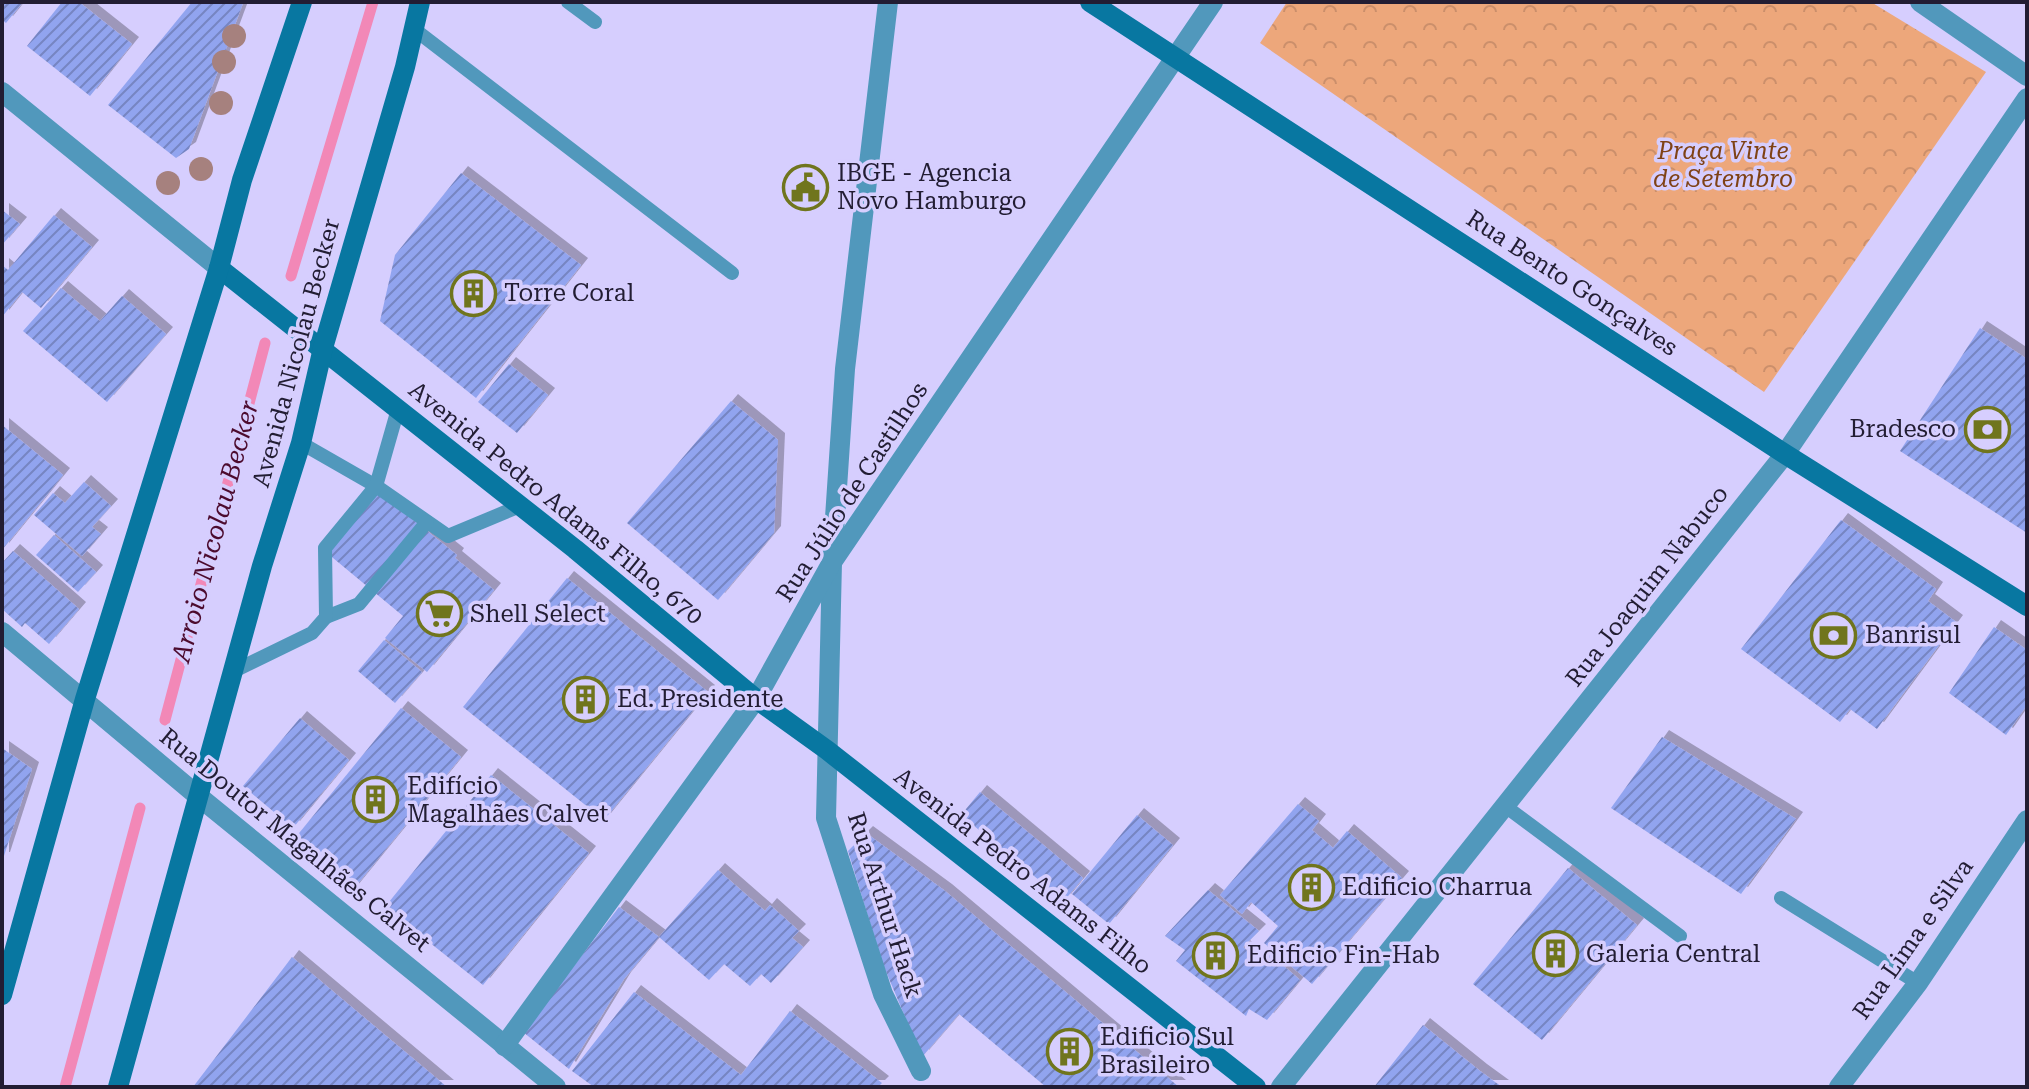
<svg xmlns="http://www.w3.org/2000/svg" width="2029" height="1089" font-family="'Roboto Serif',serif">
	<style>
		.park { fill: url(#park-crowns) }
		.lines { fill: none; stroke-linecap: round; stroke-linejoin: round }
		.stream { stroke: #f288b7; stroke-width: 11 }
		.building { fill: url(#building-hatch); filter: url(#shadow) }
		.service { stroke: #5198bc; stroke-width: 14 }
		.minor { stroke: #5198bc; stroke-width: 20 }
		.tertiary { stroke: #5198bc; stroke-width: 20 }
		.secondary { stroke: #0877a1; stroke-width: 20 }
		.tree { fill: #a6817e }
		.labels { text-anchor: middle; stroke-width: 7; stroke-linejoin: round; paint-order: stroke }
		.park-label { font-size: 24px; font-style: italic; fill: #7f4215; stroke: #d6cefe }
		.poi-label { font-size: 24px; fill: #221d33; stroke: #d6cefe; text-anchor: start }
		.street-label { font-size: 24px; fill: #221d33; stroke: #d6cefe }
		.water-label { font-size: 26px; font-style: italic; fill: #4c0b2e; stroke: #d6cefe }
	</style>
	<defs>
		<pattern id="park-crowns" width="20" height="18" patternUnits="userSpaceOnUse" patternTransform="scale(2)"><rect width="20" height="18" fill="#eda77b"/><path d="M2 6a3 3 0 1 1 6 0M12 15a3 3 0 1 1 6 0" fill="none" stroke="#cb8f6b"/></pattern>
		<pattern id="building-hatch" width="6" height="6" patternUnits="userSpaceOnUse" patternTransform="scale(2)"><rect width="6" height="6" fill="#91a4ef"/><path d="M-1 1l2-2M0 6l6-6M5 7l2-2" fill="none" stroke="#7685c2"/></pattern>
		<filter id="shadow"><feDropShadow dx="7" dy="-7" stdDeviation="0" flood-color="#0004"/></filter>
	</defs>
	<rect width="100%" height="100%" fill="#d6cefe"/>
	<polygon class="park" points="1287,2 1871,2 1986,72 1764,392 1260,43"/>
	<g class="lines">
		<g class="stream">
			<polyline points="291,276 373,2"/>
			<polyline points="165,720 265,343"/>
			<polyline points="65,1087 140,808"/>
		</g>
	</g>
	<g class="building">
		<polygon points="2,2 23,2 6,23 2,20"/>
		<polygon points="62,2 79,2 132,44 90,96 27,46"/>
		<polygon points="192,2 243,3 189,149 176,158 108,105"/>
		<polygon points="461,173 581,265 476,398 380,321 395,255"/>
		<polygon points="2,210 20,224 2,245"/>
		<polygon points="54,215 92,247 41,308 22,292 2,317 2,265 8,270"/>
		<polygon points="61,288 100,321 122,296 166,334 107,402 23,331"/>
		<polygon points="1980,328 2027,359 2027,533 1900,451"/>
		<polygon points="509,364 548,395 517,433 478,402"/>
		<polygon points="731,401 778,440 774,533 718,600 627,523"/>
		<polygon points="2,425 63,475 2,550"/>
		<polygon points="84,482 111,506 92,527 101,534 82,556 34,515 53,493 65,503"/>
		<polygon points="377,491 457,555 455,558 494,590 427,672 385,638 403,616 327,553"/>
		<polygon points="1841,520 1936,589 1928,601 1956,622 1877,729 1850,709 1840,722 1741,649"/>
		<polygon points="54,535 96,572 78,592 36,555"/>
		<polygon points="13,551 79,609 49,644 25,623 22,627 2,609 2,563"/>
		<polygon points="567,578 708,692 604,820 463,707"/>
		<polygon points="1994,627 2027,650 2027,705 2006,735 1949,693"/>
		<polygon points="384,640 422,672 395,703 358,671"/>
		<polygon points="401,708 461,757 351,892 291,843"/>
		<polygon points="300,718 349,760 293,828 243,786"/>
		<polygon points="1662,737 1796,819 1741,894 1611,808"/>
		<polygon points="2,748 32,769 3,859 2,859"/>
		<polygon points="491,775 589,853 483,985 385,907"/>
		<polygon points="980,792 1083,878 1064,901 961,815"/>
		<polygon points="1298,804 1319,821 1312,830 1333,848 1347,831 1402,878 1312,984 1264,943 1278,926 1251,902 1242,914 1220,895"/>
		<polygon points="1137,815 1173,845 1109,924 1072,894"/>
		<polygon points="866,833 945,891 1179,1087 1046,1087 959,1014 922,1057 882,962 848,851"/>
		<polygon points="1568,868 1637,925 1542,1040 1473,984"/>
		<polygon points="718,870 765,911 770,905 799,931 792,938 803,947 771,983 761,974 750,986 724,964 709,980 659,937"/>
		<polygon points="1208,890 1259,931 1243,947 1256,959 1264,949 1300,980 1267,1020 1249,1009 1246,1016 1176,961 1185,950 1165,936"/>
		<polygon points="619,907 659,937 624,979 569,1069 523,1032"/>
		<polygon points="292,957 410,1056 447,1087 193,1087"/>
		<polygon points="634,992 741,1075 790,1011 882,1083 878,1087 594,1087 572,1071"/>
		<polygon points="1423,1025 1480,1071 1502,1087 1374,1087"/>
	</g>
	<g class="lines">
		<g class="service">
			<polyline points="568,2 595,22"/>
			<polyline points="414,29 732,273"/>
			<polyline points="301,443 376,486 448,536 520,506"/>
			<polyline points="326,617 359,604 427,522"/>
			<polyline points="232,672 312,633 326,617 325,548 376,486 398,409"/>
			<polyline points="1505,806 1680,936"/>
			<polyline points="1781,898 1918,983"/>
		</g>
		<g class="minor">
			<polyline points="888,2 845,369 832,562 826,818 883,994 921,1071"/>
			<polyline points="1920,2 2027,76"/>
		</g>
		<g class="tertiary">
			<polyline points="2,92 219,268"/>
			<polyline points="2,632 198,796 556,1087"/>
			<polyline points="504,1046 756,699 832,562 1213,2"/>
			<polyline points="1281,1087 1785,454 2027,98"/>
			<polyline points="1839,1087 1918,983 2027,820"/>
		</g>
		<g class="secondary">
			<polyline points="1090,2 1785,454 2027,606"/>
			<polyline points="219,268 575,549 756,699 827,750 1256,1087"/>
			<polyline points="2,995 85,699 219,268 242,180 302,2"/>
			<polyline points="118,1087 262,566 301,443 323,348 405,67 420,2"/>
		</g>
	</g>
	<g class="tree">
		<circle cx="234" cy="36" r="12"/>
		<circle cx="224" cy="62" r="12"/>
		<circle cx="221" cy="103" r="12"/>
		<circle cx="201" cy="169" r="12"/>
		<circle cx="168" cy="183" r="12"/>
	</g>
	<defs>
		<symbol id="civic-ring" viewBox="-11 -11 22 22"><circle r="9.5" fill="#d6cefe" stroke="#70751d" stroke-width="1.5"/><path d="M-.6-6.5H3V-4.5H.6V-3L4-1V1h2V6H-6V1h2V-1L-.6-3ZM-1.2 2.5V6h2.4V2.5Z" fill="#70751d"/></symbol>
		<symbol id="building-ring" viewBox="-11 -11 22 22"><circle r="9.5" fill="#d6cefe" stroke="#70751d" stroke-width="1.5"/><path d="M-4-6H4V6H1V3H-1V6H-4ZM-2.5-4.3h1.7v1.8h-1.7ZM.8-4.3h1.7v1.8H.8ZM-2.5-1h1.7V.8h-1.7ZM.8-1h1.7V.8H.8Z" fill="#70751d"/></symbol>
		<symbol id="bank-ring" viewBox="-11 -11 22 22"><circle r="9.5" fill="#d6cefe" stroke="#70751d" stroke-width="1.5"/><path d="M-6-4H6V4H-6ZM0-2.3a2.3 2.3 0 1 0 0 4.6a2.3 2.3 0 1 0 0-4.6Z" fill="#70751d"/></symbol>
		<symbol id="supermarket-ring" viewBox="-11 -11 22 22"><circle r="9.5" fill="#d6cefe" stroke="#70751d" stroke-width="1.5"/><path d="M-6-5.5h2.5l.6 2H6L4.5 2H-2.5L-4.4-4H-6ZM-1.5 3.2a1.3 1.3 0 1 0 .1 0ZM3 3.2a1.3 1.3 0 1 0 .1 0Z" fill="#70751d"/></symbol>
	</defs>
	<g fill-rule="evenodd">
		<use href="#civic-ring" x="780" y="162" width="51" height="51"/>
		<use href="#building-ring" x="448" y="268" width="51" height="51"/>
		<use href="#bank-ring" x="1962" y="404" width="51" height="51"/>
		<use href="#supermarket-ring" x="414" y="588" width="51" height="51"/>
		<use href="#bank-ring" x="1808" y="610" width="51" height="51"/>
		<use href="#building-ring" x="560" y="674" width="51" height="51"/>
		<use href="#building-ring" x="350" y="774" width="51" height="51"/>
		<use href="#building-ring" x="1286" y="862" width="51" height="51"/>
		<use href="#building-ring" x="1530" y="928" width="51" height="51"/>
		<use href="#building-ring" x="1190" y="930" width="51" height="51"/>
		<use href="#building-ring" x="1044" y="1026" width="51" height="51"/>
	</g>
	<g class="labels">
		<g class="park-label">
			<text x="1723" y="159">Praça Vinte<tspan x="1723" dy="28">de Setembro</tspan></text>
		</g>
		<g class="poi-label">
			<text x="837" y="181">IBGE - Agencia<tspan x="837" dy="28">Novo Hamburgo</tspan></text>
			<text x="504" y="301">Torre Coral</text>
			<text x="1956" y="437" text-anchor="end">Bradesco</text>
			<text x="470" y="622">Shell Select</text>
			<text x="1865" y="643">Banrisul</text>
			<text x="617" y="707">Ed. Presidente</text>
			<text x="407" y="794">Edifício<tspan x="407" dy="28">Magalhães Calvet</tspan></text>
			<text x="1342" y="895">Edificio Charrua</text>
			<text x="1586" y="962">Galeria Central</text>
			<text x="1247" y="963">Edificio Fin-Hab</text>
			<text x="1100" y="1045">Edificio Sul<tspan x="1100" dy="28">Brasileiro</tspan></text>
		</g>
		<g class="street-label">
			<text transform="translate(1572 283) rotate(33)" y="8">Rua Bento Gonçalves</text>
			<text transform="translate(296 353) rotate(-75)" y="8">Avenida Nicolau Becker</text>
			<text transform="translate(852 492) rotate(-57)" y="8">Rua Júlio de Castilhos</text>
			<text transform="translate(556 503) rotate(39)" y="8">Avenida Pedro Adams Filho, 670</text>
			<text transform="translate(1647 586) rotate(-52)" y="8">Rua Joaquim Nabuco</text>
			<text transform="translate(295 840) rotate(39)" y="8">Rua Doutor Magalhães Calvet</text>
			<text transform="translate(1023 871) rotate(38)" y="8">Avenida Pedro Adams Filho</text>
			<text transform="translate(885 905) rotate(72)" y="8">Rua Arthur Hack</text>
			<text transform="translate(1913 939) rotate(-55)" y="8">Rua Lima e Silva</text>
		</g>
		<g class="water-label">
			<text transform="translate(215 531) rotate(-75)" y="9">Arroio Nicolau Becker</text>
		</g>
	</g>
	<rect width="2029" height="1089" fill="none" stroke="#221d33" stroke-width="8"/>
</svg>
